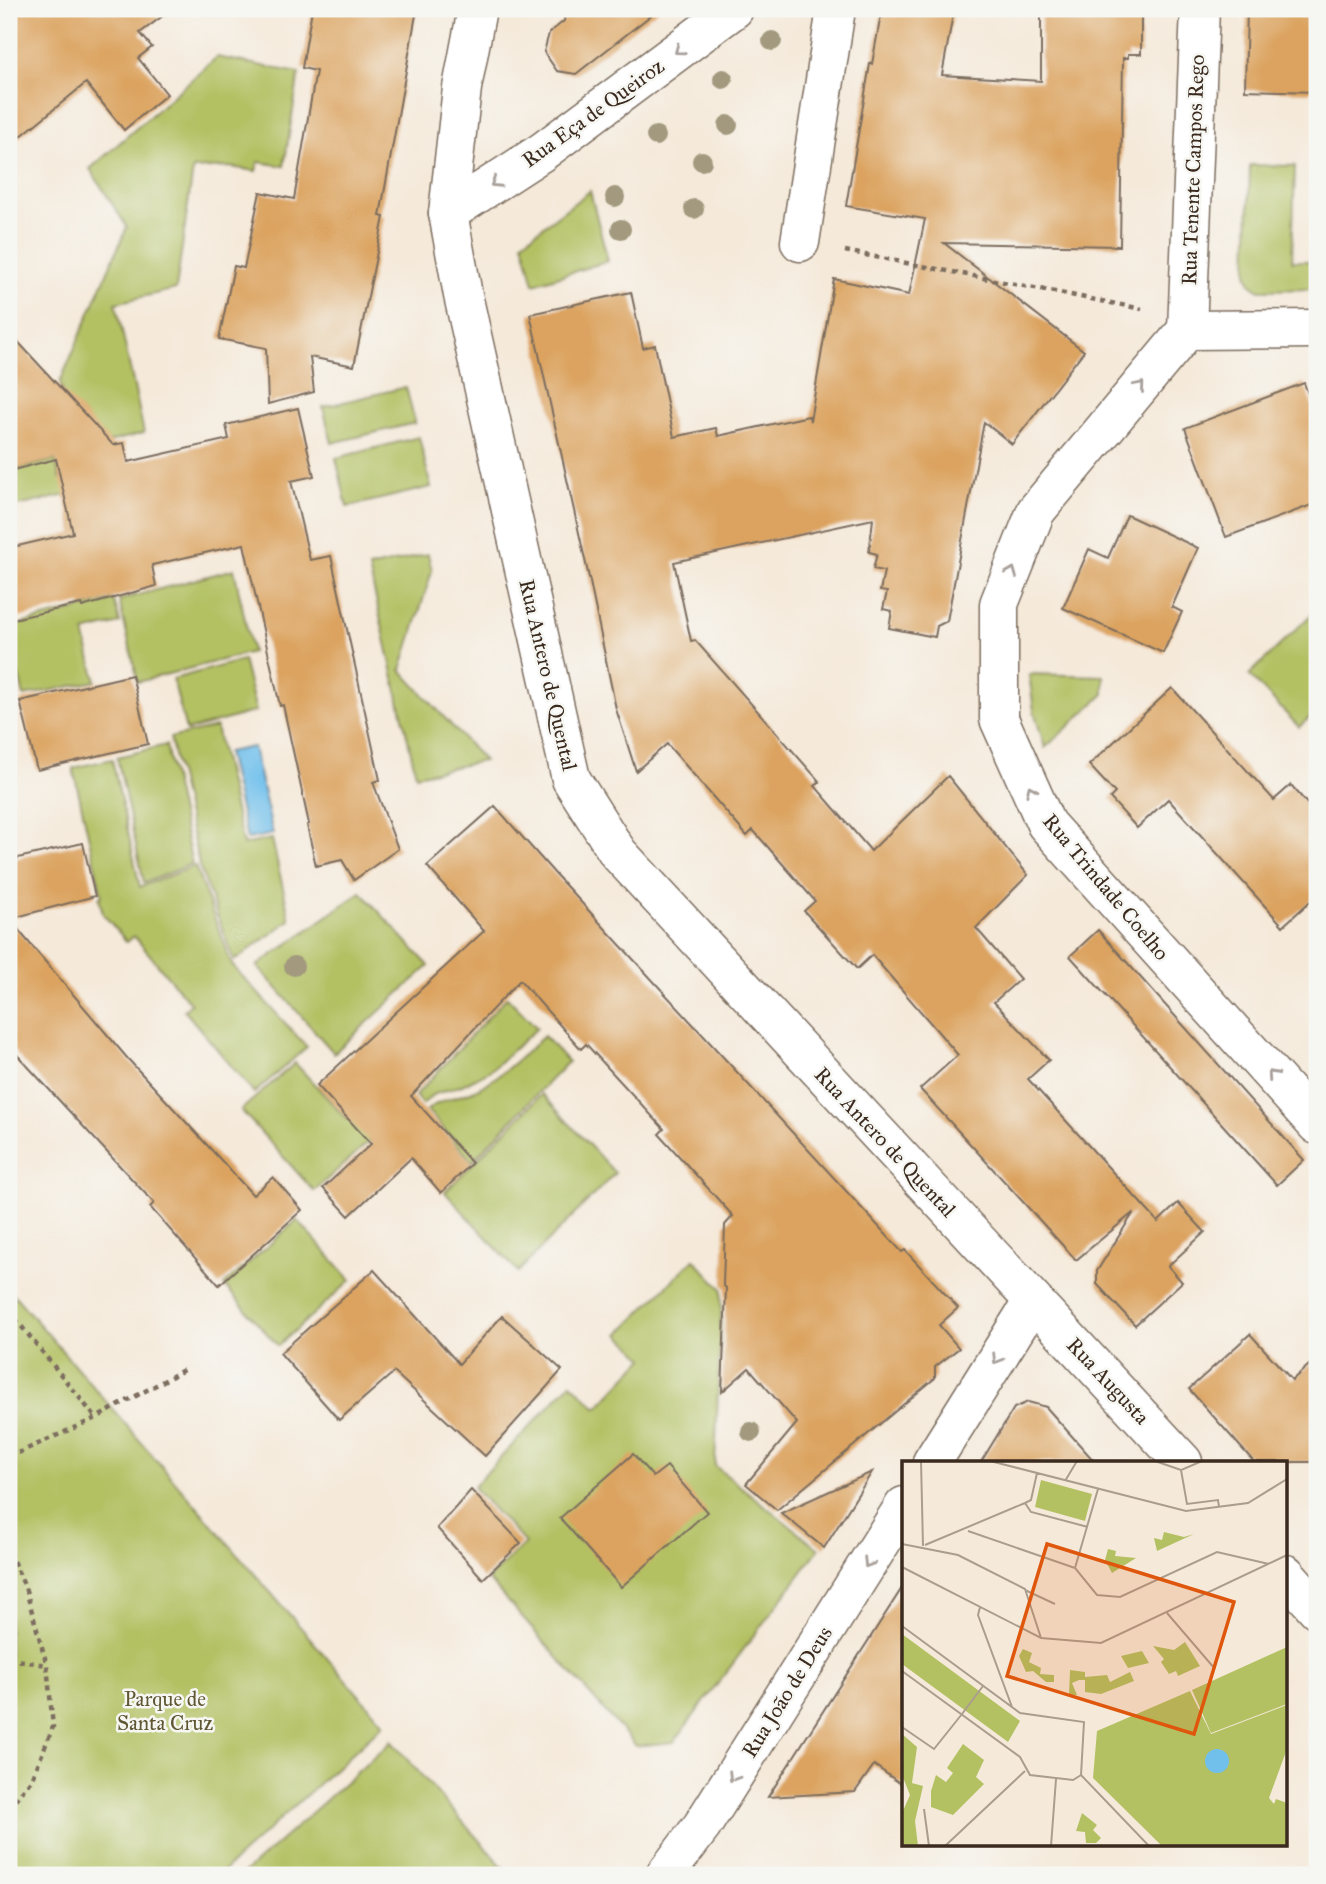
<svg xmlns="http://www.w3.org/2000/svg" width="1326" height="1884" font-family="'IM FELL Great Primer',serif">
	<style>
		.green { fill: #b3c163; stroke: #777640; stroke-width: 2 }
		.water { fill: #71c0ec; stroke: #567585; stroke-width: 2 }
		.building { fill: #dba35f }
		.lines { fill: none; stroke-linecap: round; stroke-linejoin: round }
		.street-casing { stroke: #7c6d5f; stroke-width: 41 }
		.path { stroke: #7c6d5f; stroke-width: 4.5; stroke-dasharray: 5 5; stroke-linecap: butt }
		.street { stroke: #fff; stroke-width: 38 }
		.tree { fill: #a2997e }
		.oneway { stroke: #a79f9a }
		.labels { text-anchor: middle; stroke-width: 5; stroke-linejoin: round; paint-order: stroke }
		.street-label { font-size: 21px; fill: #3b2a1e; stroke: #f6f6f2 }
		.park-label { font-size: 21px; fill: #5f5733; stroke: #f6f6f2 }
		.inset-road { fill: none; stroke: #ab9d8e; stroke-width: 2 }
		.view { fill: #df570d; fill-opacity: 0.15; stroke: #df570d; stroke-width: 3.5 }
		.inset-edge { fill: none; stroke: #3b2a1e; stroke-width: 3.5 }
	</style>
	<rect width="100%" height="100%" fill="#f6f6f2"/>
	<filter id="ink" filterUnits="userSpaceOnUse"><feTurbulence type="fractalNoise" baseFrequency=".0143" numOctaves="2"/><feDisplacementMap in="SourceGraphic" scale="14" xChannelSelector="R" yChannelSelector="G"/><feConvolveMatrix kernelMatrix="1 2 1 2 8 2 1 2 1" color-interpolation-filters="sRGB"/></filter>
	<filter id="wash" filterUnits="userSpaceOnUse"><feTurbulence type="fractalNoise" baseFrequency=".00686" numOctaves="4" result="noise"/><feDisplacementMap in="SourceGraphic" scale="28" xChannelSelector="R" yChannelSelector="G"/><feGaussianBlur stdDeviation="1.57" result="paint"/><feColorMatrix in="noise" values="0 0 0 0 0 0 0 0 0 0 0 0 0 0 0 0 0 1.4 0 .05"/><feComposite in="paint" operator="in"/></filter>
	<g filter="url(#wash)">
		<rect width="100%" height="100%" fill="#f5e9d9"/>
		<g class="green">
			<polygon points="217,57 299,73 284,166 258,162 256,171 230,167 193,169 176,289 116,303 144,433 82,449 60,382 127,227 90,169"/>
			<polygon points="1250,165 1295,166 1292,261 1317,261 1317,289 1260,290 1251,284 1247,273"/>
			<polygon points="590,191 608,261 534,284 523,242"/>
			<polygon points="406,387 415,423 332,443 323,407"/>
			<polygon points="419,437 431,487 347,507 336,458"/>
			<polygon points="55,460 60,478 80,474 84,491 9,508 9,472"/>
			<polygon points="428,554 432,571 401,670 484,761 416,775 369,568"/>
			<polygon points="234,569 252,652 138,682 119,600"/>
			<polygon points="114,600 120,623 84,632 96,681 24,696 9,636 9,627"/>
			<polygon points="1317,609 1317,711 1299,727 1249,675"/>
			<polygon points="243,660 256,711 186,731 173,679"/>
			<polygon points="1029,674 1104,676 1104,694 1045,748 1034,711"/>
			<polygon points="216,727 243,845 272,839 290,920 234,961 200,868 170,738"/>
			<polygon points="166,745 192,864 144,883 117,757"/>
			<polygon points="112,759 140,887 195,866 232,965 307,1047 254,1093 184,1010 191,1004 134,936 127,942 103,914 99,898 102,896 73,768"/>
			<polygon points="361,892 429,966 334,1053 257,966"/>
			<polygon points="507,997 537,1028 491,1070 462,1085 432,1095 423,1104 415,1096"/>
			<path d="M 544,1036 L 568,1062 L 472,1161 L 427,1110 C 443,1098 457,1098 473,1091 C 500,1078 523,1055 544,1036 Z"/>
			<polygon points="295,1063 347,1120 363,1107 383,1129 314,1191 241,1110"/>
			<polygon points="542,1094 615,1173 518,1272 445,1192"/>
			<polygon points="297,1220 351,1280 278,1346 224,1285"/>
			<polygon points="694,1259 722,1289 715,1466 819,1549 674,1742 636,1746 488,1579 525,1543 473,1487 571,1383 597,1408 644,1358 619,1334"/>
			<polygon points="9,1289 384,1724 219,1875 9,1875"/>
			<polygon points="391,1741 510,1875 242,1875 391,1742"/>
		</g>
		<polygon class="water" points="253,747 273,834 247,839 227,752"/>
		<g id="blocks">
			<g class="building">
				<polygon points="9,9 172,9 140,33 152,47 138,58 167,94 124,130 86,83 9,146"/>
				<polygon points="312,9 417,9 380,216 384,217 354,366 310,357 314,392 268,404 266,348 219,339 234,266 244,268 260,192 294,199 316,71 302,68"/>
				<polygon points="566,9 659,9 576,74 557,71 544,52 549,33 564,21"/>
				<polygon points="882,9 954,9 942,75 1041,81 1041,9 1141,9 1141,54 1128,54 1128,58 1123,58 1120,246 944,243 1084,351 1012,444 984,422 947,621 937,626 935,637 889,628 892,611 883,609 887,592 880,591 884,571 873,569 877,554 869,552 873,519 674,562 691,641 695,640 820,782 815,786 871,851 948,776 1028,875 976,928 1020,979 994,1002 1049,1060 1028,1079 1158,1222 1178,1203 1205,1232 1168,1266 1182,1282 1135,1325 1097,1284 1097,1271 1134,1212 1076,1260 920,1089 958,1055 872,955 857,969 804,911 815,901 753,830 747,836 667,744 636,771 616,709 590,582 530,314 631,292 643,348 655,345 674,437 716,428 718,436 809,416 810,421 834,279 909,295 925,219 846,206 870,64 872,64"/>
				<polygon points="1247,9 1317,9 1317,92 1245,90"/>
				<polygon points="9,332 113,445 124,443 128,462 229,439 226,425 298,408 314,476 291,481 310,560 331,556 380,780 373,782 398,849 354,880 342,860 316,866 307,825 309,824 283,705 280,706 244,544 152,565 156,586 82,607 81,604 9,620 9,548 73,533 56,459 9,471"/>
				<polygon points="1304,383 1317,417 1317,503 1226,537 1185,428"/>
				<polygon points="1127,515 1198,548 1172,607 1182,612 1163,653 1063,608 1089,549 1108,558"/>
				<polygon points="132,675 148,744 37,770 20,701"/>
				<polygon points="1172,688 1274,800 1291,785 1317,815 1317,895 1283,926 1168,799 1137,828 1110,798 1115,793 1089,765"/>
				<polygon points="495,806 556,875 902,1252 905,1250 958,1308 939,1325 959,1348 935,1367 935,1378 777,1510 746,1484 797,1423 749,1368 722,1392 726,1288 723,1285 725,1225 733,1216 659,1134 664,1129 586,1044 581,1049 520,980 411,1096 472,1163 441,1193 411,1158 349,1216 323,1188 371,1144 317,1085 484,931 427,866"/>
				<polygon points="83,843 95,896 9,919 128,1059 253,1195 273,1177 302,1210 219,1285 150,1207 154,1203 9,1046 9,860"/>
				<polygon points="1098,930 1304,1160 1277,1185 1070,956"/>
				<polygon points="374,1270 459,1364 502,1316 562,1370 485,1456 394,1372 339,1420 280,1353"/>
				<polygon points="1250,1334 1292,1380 1317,1358 1317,1462 1254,1462 1189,1389"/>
				<polygon points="1028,1402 1046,1407 1095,1462 981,1462 1014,1408"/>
				<polygon points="633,1454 653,1477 667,1466 707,1512 621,1587 560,1518"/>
				<polygon points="872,1472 824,1548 781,1513"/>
				<polygon points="471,1490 521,1543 483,1579 437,1528"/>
				<polygon points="904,1585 904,1786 874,1765 855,1792 768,1797"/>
			</g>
		</g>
	</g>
	<g filter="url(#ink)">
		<use href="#blocks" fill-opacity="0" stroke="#7c6d5f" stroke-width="2"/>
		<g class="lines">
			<defs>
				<g id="street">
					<polyline points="477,9 462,88 448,213 463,295 571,779 618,853 1183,1462"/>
					<polyline points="448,213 542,152 734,9"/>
					<polyline points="800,242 836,9"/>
					<polyline points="1317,329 1187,330 1036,511 999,604 999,719 1046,824 1317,1125"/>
					<polyline points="1187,330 1200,9"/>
					<polyline points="932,1462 1033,1301"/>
					<polyline points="1286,1574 1317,1609"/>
					<polyline points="665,1875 702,1826 904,1506"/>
				</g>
			</defs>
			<use href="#street" class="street-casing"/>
			<g class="path">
				<polyline points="845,251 1142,309"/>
				<polyline points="9,1311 96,1418"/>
				<polyline points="9,1457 96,1418 187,1368"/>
				<polyline points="9,1552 25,1587 47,1665 53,1727 32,1779 9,1807"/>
				<polyline points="9,1659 47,1665"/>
			</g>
			<use href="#street" class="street"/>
		</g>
		<g class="tree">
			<circle cx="772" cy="41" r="10"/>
			<circle cx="723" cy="79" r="10"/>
			<circle cx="728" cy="125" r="10"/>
			<circle cx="656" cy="136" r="10"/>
			<circle cx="702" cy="161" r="10"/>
			<circle cx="615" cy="197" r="10"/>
			<circle cx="694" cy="209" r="10"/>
			<circle cx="621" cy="229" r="10"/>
			<circle cx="294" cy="966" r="10"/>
			<circle cx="751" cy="1432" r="10"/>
		</g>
		<defs><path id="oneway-chevron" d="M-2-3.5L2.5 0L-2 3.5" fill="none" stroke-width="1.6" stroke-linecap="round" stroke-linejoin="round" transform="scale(1.75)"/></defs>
		<g class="oneway">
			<use href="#oneway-chevron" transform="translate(679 50) rotate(143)"/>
			<use href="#oneway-chevron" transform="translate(495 183) rotate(147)"/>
			<use href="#oneway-chevron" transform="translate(1140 386) rotate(-50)"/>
			<use href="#oneway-chevron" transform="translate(1012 572) rotate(-68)"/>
			<use href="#oneway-chevron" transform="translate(1031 790) rotate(-114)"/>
			<use href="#oneway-chevron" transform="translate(1272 1075) rotate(-132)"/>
			<use href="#oneway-chevron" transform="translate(997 1359) rotate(122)"/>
			<use href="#oneway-chevron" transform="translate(868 1563) rotate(122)"/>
			<use href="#oneway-chevron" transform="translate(733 1777) rotate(122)"/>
		</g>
	</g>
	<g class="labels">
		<g class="street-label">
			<text transform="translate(593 113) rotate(-36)" y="7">Rua Eça de Queiroz</text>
			<text transform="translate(1193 170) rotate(-88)" y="7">Rua Tenente Campos Rego</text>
			<text transform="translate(548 675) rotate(77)" y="7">Rua Antero de Quental</text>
			<text transform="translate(1106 887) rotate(50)" y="7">Rua Trindade Coelho</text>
			<text transform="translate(885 1142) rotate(47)" y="7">Rua Antero de Quental</text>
			<text transform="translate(1108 1381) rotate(47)" y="7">Rua Augusta</text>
			<text transform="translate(787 1692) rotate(-58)" y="7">Rua João de Deus</text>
		</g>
		<g class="park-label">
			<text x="165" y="1706">Parque de<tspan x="165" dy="24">Santa Cruz</tspan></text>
		</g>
	</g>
	<g transform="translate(902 1461)">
		<rect width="385" height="385" fill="#f5e9d9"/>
		<path d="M 139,19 L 190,33 L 183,60 L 133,46 ZM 262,71 L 282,76 L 292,73 L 255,90 L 252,77 L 260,79 ZM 206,88 L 214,90 L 213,95 L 234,97 L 210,112 L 203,99 ZM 0,173 L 118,260 L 106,281 L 0,203 ZM 283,181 L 298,205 L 276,215 L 274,210 L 267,213 L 259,201 L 262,198 L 251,185 L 272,189 ZM 385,186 L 385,243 L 309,272 L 290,229 ZM 121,188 L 130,192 L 127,201 L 139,207 L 138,213 L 152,214 L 152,221 L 144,221 L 131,210 L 124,211 L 117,195 ZM 240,190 L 247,202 L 226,207 L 219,195 ZM 168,209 L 183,211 L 183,216 L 205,214 L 208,221 L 228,211 L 232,220 L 199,233 L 183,231 L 183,219 L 177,219 L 170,222 L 175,234 L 167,234 ZM 288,230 L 309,273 L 385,244 L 385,288 L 367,337 L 372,343 L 374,338 L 385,342 L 385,385 L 260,385 L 191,317 L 195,270 ZM 0,273 L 15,286 L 10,322 L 21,325 L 13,360 L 16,385 L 0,385 L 0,352 L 8,334 L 0,314 ZM 61,283 L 82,299 L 74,316 L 82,323 L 51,354 L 29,346 L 29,330 L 34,314 L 44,321 L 51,312 L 45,307 ZM 180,352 L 195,364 L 191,369 L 199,377 L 194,382 L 184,382 L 183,371 L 174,370 Z" fill="#b3c163"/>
		<path d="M303 300a12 12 0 1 1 24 0a12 12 0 1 1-24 0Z" fill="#71c0ec"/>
		<path class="inset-road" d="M 19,0 L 21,85M 88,0 L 284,50 L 346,42 L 385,18M 253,0 L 279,9M 300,0 L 279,9 L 285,43 L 316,39 L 317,46M 163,20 L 175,0M 196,28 L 173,107 L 195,134 L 218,136 L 315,91 L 367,103M 123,42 L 129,51 L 186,66M 66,70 L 173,107M 0,83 L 56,94 L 123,128 L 139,177M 23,84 L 123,42 L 129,39 L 135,12M 0,106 L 139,177 L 199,182 L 385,94M 123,129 L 153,143M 78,146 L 76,154 L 110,246M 265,152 L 313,208M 0,165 L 118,252 L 182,261 L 179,314 L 171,319 L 128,314 L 118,296 L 0,210M 60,253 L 81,225M 0,266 L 32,288 L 60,253M 179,314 L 247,385M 22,348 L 27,385M 43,385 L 123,310M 149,385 L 154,318"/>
		<path class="view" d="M 145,83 L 332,141 L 292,273 L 105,215 Z"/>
		<rect width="385" height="385" class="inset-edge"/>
	</g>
	<rect width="1326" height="1884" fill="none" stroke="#f6f6f2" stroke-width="35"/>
</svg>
